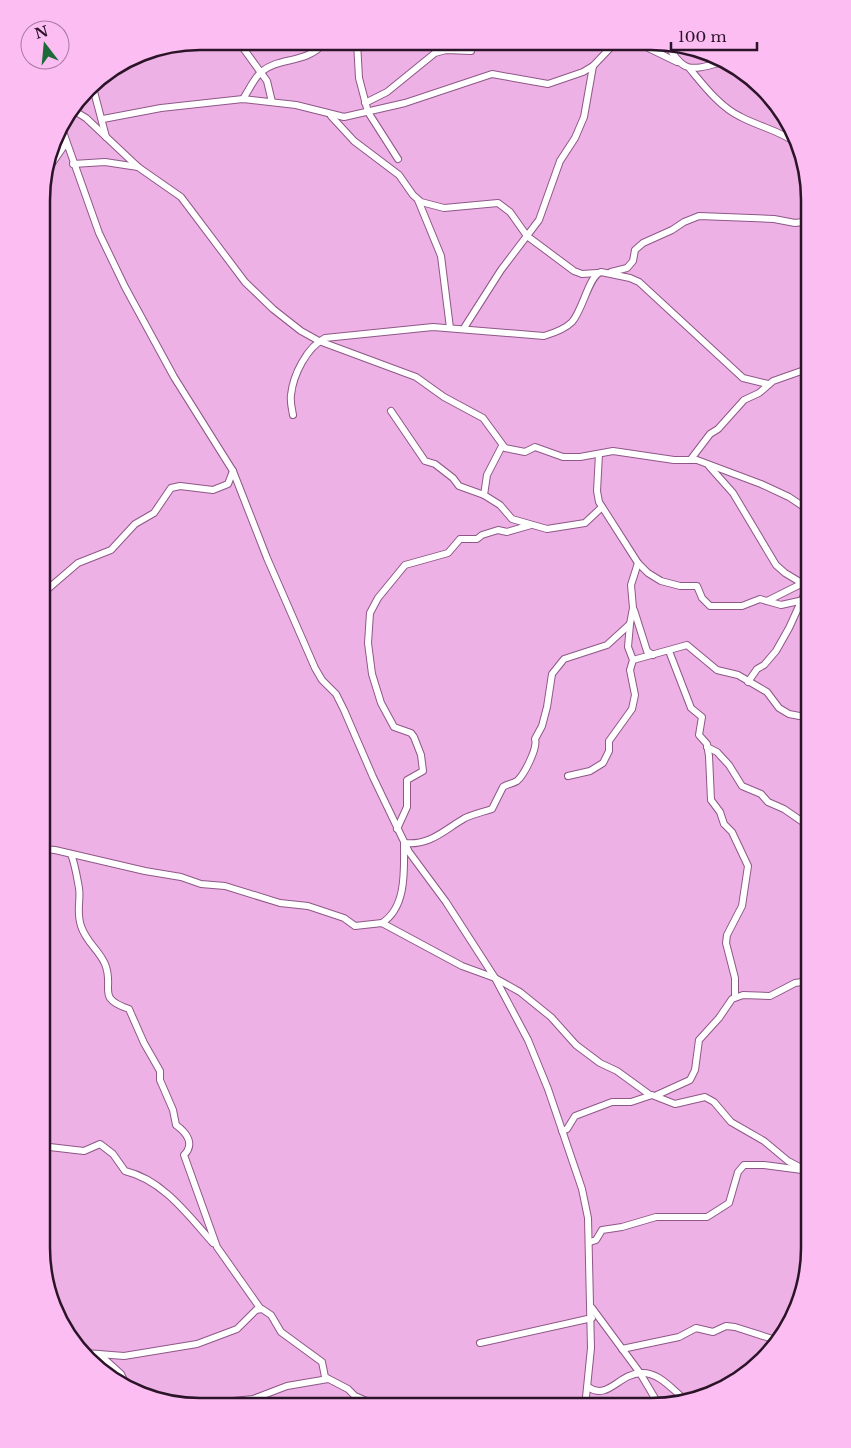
<svg xmlns="http://www.w3.org/2000/svg" width="851" height="1448" font-family="'Libre Baskerville',serif">
	<style>
		.lines { fill: none; stroke-linecap: round; stroke-linejoin: round }
		.minor-casing { stroke: #8e5787; stroke-width: 8 }
		.minor { stroke: #fff; stroke-width: 6 }
		.rim { fill: none; stroke: #2b1428; stroke-width: 2.5 }
	</style>
	<rect width="100%" height="100%" fill="#eeb1e5"/>
	<g class="lines">
		<defs>
			<g id="minor">
				<polyline points="238,41 267,81 272,102"/>
				<polyline points="357,42 359,78 368,112 398,159"/>
				<polyline points="640,44 677,62"/>
				<path d="M 667,44 C 683,72 689,71 719,63"/>
				<path d="M 690,69 C 704,86 721,108 741,117 C 760,127 781,131 798,144"/>
				<polyline points="92,84 106,137"/>
				<path d="M 243,99 C 249,90 253,80 261,72 C 280,56 306,65 325,42"/>
				<polyline points="365,103 387,92 435,53 446,50 471,51"/>
				<polyline points="73,110 86,118 138,167 181,197 245,282 273,309 301,331 319,341 416,377 444,397 483,418 505,448 525,452 535,447 563,457 580,457 613,451 674,460 697,460 761,484 789,497 810,511"/>
				<polyline points="331,116 354,141 399,175 413,195 421,202 444,208 498,203 510,212 527,236 574,271 582,274 597,273"/>
				<polyline points="103,119 161,108 243,99 296,105 344,117 405,103 492,74 548,84 583,72 593,66"/>
				<polyline points="61,126 99,233 125,287 174,377 233,471 267,558 315,668 322,680 336,694 344,710 373,777 409,852 446,902 495,978 528,1040 548,1089 582,1189 588,1218 591,1348 585,1407"/>
				<polyline points="73,164 105,162 138,167"/>
				<polyline points="44,175 66,143"/>
				<polyline points="418,200 441,256 450,328"/>
				<polyline points="611,272 627,268 633,261 635,250 643,243 672,230 684,222 699,216 774,219 795,223 810,221"/>
				<polyline points="464,328 501,270 539,220 560,161 575,138 584,117 593,66 614,44"/>
				<polyline points="391,411 425,461 435,464 453,478 459,486 484,495"/>
				<path d="M 293,415 C 292,409 290,402 291,395 C 293,375 307,347 325,338 L 433,327 L 544,336 C 554,333 565,329 572,322 C 583,310 589,275 601,272 L 630,278 L 639,282 L 743,378 L 768,384"/>
				<polyline points="502,446 487,475 484,495 500,505 512,519 547,529 585,523 602,507"/>
				<polyline points="599,454 597,491 599,502 638,563 648,573 661,581 680,586 697,586 702,598 710,606 742,606 760,599 781,605 799,601"/>
				<polyline points="691,459 710,434 718,429 744,400 759,393 773,381 810,368"/>
				<polyline points="709,466 733,493 776,565 785,573 810,588"/>
				<polyline points="42,594 78,563 111,550 135,524 154,513 171,488 180,486 213,490 228,484 233,471"/>
				<polyline points="767,601 803,583"/>
				<polyline points="634,610 647,651 653,655"/>
				<polyline points="669,651 691,708 702,717 699,735 707,744 709,756 711,800 720,812 724,824 732,832 748,866 742,906 727,935 726,943 735,978 735,997"/>
				<polyline points="633,660 687,645 717,670 738,675 767,692 779,708 789,714 810,718"/>
				<polyline points="748,682 757,669 764,665 776,651 789,628 810,582"/>
				<polyline points="707,747 717,752 729,765 742,786 761,794 768,802 784,809 810,827"/>
				<polyline points="568,776 590,771 603,763 609,751 609,741 632,709 635,695 630,670 633,660 628,647 630,624"/>
				<polyline points="397,829 407,807 407,780 423,771 421,755 414,737 411,733 394,727 381,703 372,674 368,643 370,613 378,598 405,565 448,553 460,539 477,539 482,535 498,530 507,532 531,525"/>
				<polyline points="42,849 55,850 145,871 181,877 201,884 225,886 280,903 308,906 344,918 355,926 382,923 462,966 495,978 520,992 551,1017 576,1045 600,1063 617,1071 650,1095"/>
				<path d="M 71,854 C 75,864 77,877 79,888 C 81,900 76,911 81,926 C 86,942 99,950 105,964 C 115,988 95,998 129,1009 L 144,1043 L 160,1071 L 160,1080 L 173,1110 L 176,1125 C 187,1133 195,1144 184,1155 L 217,1247 L 260,1308"/>
				<path d="M 382,923 C 407,907 404,870 404,843 C 430,846 444,830 465,818 C 473,814 483,812 492,809 L 503,787 C 507,784 512,784 517,781 C 524,775 538,748 535,739 L 542,726 L 547,707 L 552,674 L 564,659 L 607,645 L 630,624 L 633,608 L 631,585 L 638,563"/>
				<polyline points="657,1095 690,1080 695,1070 699,1040 719,1018 732,999 743,995 770,996 795,983 809,981"/>
				<polyline points="562,1131 567,1129 575,1116 612,1102 631,1102 652,1095 675,1104 705,1097 714,1102 731,1122 764,1141 788,1161 809,1172"/>
				<path d="M 41,1146 L 84,1151 L 100,1144 L 113,1154 L 125,1171 C 163,1180 188,1215 213,1243"/>
				<polyline points="590,1242 596,1240 602,1230 622,1227 656,1217 707,1217 729,1203 738,1172 744,1165 764,1165 802,1170"/>
				<polyline points="592,1308 640,1373 659,1405"/>
				<polyline points="480,1343 592,1318"/>
				<polyline points="622,1349 679,1337 696,1328 713,1332 726,1326 735,1327 779,1341"/>
				<polyline points="86,1353 124,1356 197,1344 237,1329 256,1310 262,1309 271,1315 281,1332 322,1362 325,1377 348,1389 355,1396 378,1406"/>
				<polyline points="99,1354 121,1374 128,1389"/>
				<path d="M 588,1387 C 608,1401 618,1374 641,1373 C 660,1372 673,1391 687,1401"/>
				<polyline points="193,1405 253,1399 287,1386 328,1379"/>
			</g>
		</defs>
		<use href="#minor" class="minor-casing"/>
		<use href="#minor" class="minor"/>
	</g>
	<path d="M0 0H851V1448H0ZM200 50H651A150 150 0 0 1 801 200V1248A150 150 0 0 1 651 1398H200A150 150 0 0 1 50 1248V200A150 150 0 0 1 200 50Z" fill="#fbbdf2" fill-rule="evenodd"/>
	<path class="rim" d="M200 50H651A150 150 0 0 1 801 200V1248A150 150 0 0 1 651 1398H200A150 150 0 0 1 50 1248V200A150 150 0 0 1 200 50Z"/>
	<g transform="translate(45 45) rotate(344)"><circle r="24" fill="#fbbdf2" stroke="#a879a1"/>
	<path d="M0-4L9 19L0 12L-9 19Z" fill="#1d6a39"/>
	<text y="-8" font-size="14" font-weight="bold" text-anchor="middle" fill="#2b1428">N</text>
	</g>
	<path d="M671 42v8h86v-8" fill="none" stroke="#2b1428" stroke-width="2.5"/>
	<text x="678" y="42" font-size="15" fill="#2b1428" stroke="#fbbdf2" stroke-width="4" paint-order="stroke">100 m</text>
</svg>
